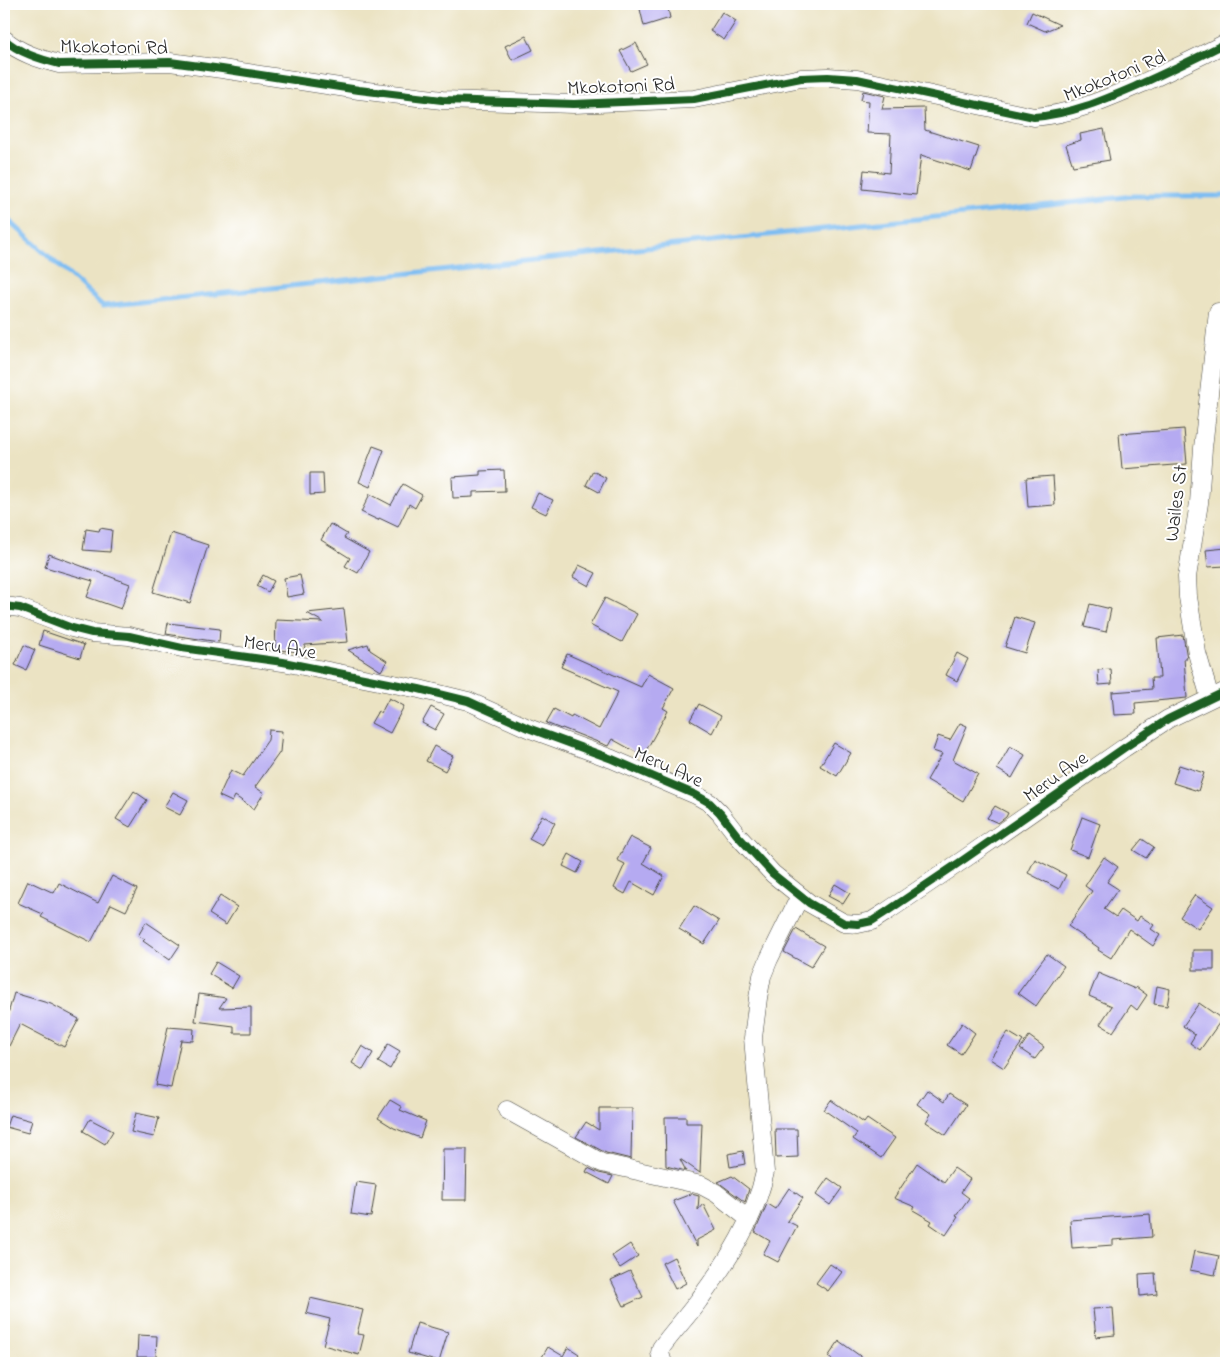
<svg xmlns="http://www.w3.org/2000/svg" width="1230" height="1367" font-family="'Indie Flower',sans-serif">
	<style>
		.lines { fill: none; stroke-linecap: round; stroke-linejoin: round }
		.stream { stroke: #7ebdf2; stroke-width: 5 }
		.building { fill: #b5aaf1 }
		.minor-casing { stroke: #484742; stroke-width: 19 }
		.minor { stroke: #fff; stroke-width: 18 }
		.cycleway-casing { stroke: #fff; stroke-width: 11 }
		.cycleway { stroke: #1b5e20; stroke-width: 8 }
		.labels { text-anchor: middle; stroke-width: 4; stroke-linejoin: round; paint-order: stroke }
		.street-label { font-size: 20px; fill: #2b2b2b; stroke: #fff }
	</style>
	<rect width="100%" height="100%" fill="#fff"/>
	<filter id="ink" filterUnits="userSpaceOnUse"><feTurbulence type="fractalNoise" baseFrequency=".02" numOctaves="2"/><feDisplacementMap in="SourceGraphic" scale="10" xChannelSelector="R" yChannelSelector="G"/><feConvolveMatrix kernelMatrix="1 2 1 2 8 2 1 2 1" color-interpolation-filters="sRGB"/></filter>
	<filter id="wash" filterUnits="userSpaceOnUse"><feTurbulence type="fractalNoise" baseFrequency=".0096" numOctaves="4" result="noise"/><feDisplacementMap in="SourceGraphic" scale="20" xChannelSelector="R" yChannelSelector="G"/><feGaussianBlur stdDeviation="1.12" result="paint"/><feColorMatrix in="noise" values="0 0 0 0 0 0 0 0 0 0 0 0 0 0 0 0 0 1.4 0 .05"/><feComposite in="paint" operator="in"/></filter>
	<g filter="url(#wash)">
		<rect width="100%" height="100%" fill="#ebe3c3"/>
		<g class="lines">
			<polyline class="stream" points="4,216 103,306 1133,196 1226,196"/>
		</g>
		<g id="blocks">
			<g class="building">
				<polygon points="660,4 667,4 670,18 644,26 640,9"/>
				<polygon points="722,12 736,21 724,40 710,31"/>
				<polygon points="1032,12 1060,25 1045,31 1027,23"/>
				<polygon points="526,36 533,50 512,60 505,46"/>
				<polygon points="636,43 647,64 631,71 620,51"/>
				<polygon points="863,91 885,96 882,109 924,108 925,130 979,147 971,171 921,155 916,195 862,189 864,170 889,173 891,134 867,133 869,101 861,100"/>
				<polygon points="1104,129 1110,160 1073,166 1066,145 1081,140 1080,134"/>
				<polygon points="1184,429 1187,464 1122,469 1119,434"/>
				<polygon points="373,446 384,450 370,487 359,482"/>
				<polygon points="504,470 505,491 473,492 473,497 453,498 452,477 480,475 480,471"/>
				<polygon points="593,471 606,478 599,492 586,485"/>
				<polygon points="310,473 323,473 324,494 310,495"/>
				<polygon points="1053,476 1055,505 1028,507 1026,478"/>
				<polygon points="403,484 422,495 415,508 409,504 398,527 379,518 378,520 361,512 370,494 391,505"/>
				<polygon points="538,493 553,500 546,514 531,507"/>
				<polygon points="330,524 347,534 344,538 369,552 358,573 345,566 350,558 321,540"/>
				<polygon points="100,528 112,530 110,552 83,550 86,529 99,531"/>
				<polygon points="171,533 208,545 190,603 153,592"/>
				<polygon points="1226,548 1226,566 1208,567 1206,550"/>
				<polygon points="49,554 130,584 121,609 87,597 93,581 45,567"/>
				<polygon points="579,565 596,573 589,586 573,577"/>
				<polygon points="263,575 274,581 268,592 257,586"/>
				<polygon points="300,575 304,594 287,597 284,578"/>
				<polygon points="605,598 637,614 622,642 590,625"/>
				<polygon points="1090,604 1111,609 1106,632 1084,627"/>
				<polygon points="344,609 348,642 305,645 304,652 275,650 276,620 323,622 307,613"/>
				<polygon points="1015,617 1035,623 1025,653 1005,647"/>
				<polygon points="168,623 220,629 219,642 166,634"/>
				<polygon points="43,631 84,645 80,658 39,645"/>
				<polygon points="1183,635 1187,658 1184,658 1187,698 1135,703 1136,714 1114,715 1112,692 1152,689 1151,678 1160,678 1157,638"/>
				<polygon points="368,644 370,650 387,661 381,671 348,650"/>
				<polygon points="24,645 35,650 26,670 15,665"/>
				<polygon points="957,653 968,659 957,681 946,675"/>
				<polygon points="567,654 641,687 648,674 674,688 663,708 668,711 643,756 612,739 608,746 562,728 561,729 546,723 554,709 571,718 572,715 599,729 618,692 561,667"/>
				<polygon points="1111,669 1112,684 1099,685 1098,670"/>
				<polygon points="389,698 404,706 390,733 371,723 378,711 381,713"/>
				<polygon points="699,704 721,716 712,733 690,720"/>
				<polygon points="431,707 444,714 435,730 422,723"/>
				<polygon points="960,723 967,726 953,760 978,774 963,801 927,780 942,754 933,751 938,736 950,740"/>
				<polygon points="269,730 282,731 280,752 255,787 264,793 254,809 235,796 232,802 219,796 231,770 243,776 268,740"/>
				<polygon points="834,743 851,753 837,776 820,766"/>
				<polygon points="434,746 453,756 445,771 426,761"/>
				<polygon points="1010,746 1025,755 1012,778 997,769"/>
				<polygon points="1179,765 1204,773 1198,791 1173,783"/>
				<polygon points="134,791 147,800 130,827 116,819"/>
				<polygon points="173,792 188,800 180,815 164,807"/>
				<polygon points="995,806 1008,813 1006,817 998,823 987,818"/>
				<polygon points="542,815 555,823 542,846 529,839"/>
				<polygon points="1082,817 1100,824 1088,857 1070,850"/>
				<polygon points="630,837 651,848 643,863 664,876 654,895 631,882 625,894 614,888 625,864 617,860"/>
				<polygon points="1142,839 1154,847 1146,858 1133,850"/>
				<polygon points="569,854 583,862 577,873 563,866"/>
				<polygon points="1104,857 1118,867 1107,882 1118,889 1104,909 1116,917 1121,910 1137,921 1140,916 1154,925 1151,929 1160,935 1153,946 1129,929 1111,958 1098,950 1099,948 1068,926 1092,891 1085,886"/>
				<polygon points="1035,859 1066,875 1059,889 1028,873"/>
				<polygon points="112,876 137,889 126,911 111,904 91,942 41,917 43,914 18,903 28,881 54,893 59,883 98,903"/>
				<polygon points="835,884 850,893 843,904 828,896"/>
				<polygon points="1195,895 1213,907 1198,929 1180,917"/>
				<polygon points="220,896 237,907 226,925 209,914"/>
				<polygon points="694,906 719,921 704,944 679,929"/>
				<polygon points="146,922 180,945 170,960 143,941 145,939 138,936"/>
				<polygon points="796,929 824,946 811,967 784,952"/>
				<rect x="1193" y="950" width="21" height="20"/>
				<polygon points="1047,954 1064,966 1036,1006 1018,993"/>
				<polygon points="216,962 239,976 232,988 209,974"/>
				<polygon points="1098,973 1135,989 1136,987 1147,995 1137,1010 1131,1005 1113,1032 1100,1024 1112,1006 1089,996"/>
				<polygon points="1157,986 1170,989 1167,1006 1154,1004"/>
				<polygon points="14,993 51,1004 79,1019 64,1047 20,1024 4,1056 4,1028"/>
				<polygon points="199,994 226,998 219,1008 251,1007 251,1033 234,1033 234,1026 195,1021"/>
				<polygon points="1199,1003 1222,1019 1200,1050 1190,1043 1195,1035 1183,1026"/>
				<polygon points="962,1023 975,1033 961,1054 947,1045"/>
				<polygon points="168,1027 194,1029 193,1041 181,1040 171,1088 155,1085"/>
				<polygon points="1008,1032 1023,1041 1004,1068 990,1059"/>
				<polygon points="1029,1036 1044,1047 1035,1059 1020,1049"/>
				<polygon points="388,1044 400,1051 390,1069 378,1062"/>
				<polygon points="362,1046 373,1053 363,1070 352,1063"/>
				<polygon points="927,1090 944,1102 949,1094 966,1105 946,1135 926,1122 931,1114 917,1104"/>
				<polygon points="390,1100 402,1107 400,1110 426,1121 420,1138 394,1128 378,1118"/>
				<polygon points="831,1100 864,1123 867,1119 895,1138 881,1158 853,1139 857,1133 824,1110"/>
				<polygon points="599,1108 632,1108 631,1159 606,1153 576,1137 586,1122 599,1130"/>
				<polygon points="136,1113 159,1118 154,1137 131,1132"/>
				<polygon points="10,1115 32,1121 28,1133 6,1127"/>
				<polygon points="665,1117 686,1117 686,1123 702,1123 700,1173 680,1159 686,1171 666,1166"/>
				<polygon points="90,1119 113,1131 105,1144 83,1131"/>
				<polygon points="775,1129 797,1129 798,1157 776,1158"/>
				<polygon points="443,1149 467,1149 466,1200 442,1200"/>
				<polygon points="743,1151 745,1164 730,1167 728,1154"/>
				<polygon points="917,1163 944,1182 954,1168 970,1179 961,1192 969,1198 956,1216 958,1217 946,1235 930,1224 932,1221 913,1210 915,1207 894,1198"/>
				<polygon points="588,1168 599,1173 613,1176 609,1184 586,1172"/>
				<polygon points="732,1176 749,1189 745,1202 718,1182"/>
				<polygon points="828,1178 842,1188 830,1205 816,1195"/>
				<polygon points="356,1182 376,1185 371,1217 351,1214"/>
				<polygon points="789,1188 803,1198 787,1221 797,1226 778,1262 763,1254 770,1241 755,1232 767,1204 775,1209"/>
				<polygon points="691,1194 699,1196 698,1210 703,1204 716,1230 697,1240 697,1247 673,1201"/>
				<polygon points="1150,1214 1152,1237 1113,1240 1113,1245 1072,1248 1070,1220"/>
				<polygon points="630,1244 638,1256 620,1268 612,1256"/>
				<polygon points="1194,1251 1219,1256 1215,1275 1190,1270"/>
				<polygon points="674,1257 686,1283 675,1289 662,1263"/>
				<polygon points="830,1264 842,1272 828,1291 816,1283"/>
				<polygon points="630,1271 643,1297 624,1306 611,1280"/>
				<polygon points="1155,1273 1157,1294 1140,1296 1139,1274"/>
				<polygon points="310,1298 363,1310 357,1334 364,1335 359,1355 323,1345 330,1319 306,1313"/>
				<polygon points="1113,1308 1115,1335 1096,1337 1093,1309"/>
				<polygon points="417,1323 448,1332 439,1362 408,1353"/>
				<polygon points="138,1335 157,1336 156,1357 137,1357"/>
				<polygon points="839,1341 870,1363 837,1363 828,1357"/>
				<polygon points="548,1347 563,1356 568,1347 579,1354 574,1362 576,1363 552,1363 542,1357"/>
			</g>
		</g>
	</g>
	<g filter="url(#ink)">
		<use href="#blocks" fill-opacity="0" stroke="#484742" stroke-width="1"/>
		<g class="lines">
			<defs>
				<g id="minor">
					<path d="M 4,39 C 19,53 40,59 59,64 L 170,62 L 222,69 L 359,90 L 442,100 L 574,104 L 694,99 L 801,78 L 828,77 L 857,79 L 1034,117 C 1074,114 1108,98 1143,83 C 1171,70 1199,57 1226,43"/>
					<polyline points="4,606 20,608 72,628 92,633 129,636 182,648 283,662 419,689 468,701 528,728 612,759 696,795 710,803 720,813 737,835 773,874 809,903 844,923 858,924 872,921 886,912 963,860 1124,748 1168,719 1226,691"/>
					<polyline points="1210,698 1197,653 1188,597 1187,577 1199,503 1203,448 1218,312"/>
					<polyline points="507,1110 602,1163 701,1185 716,1193 749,1219"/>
					<path d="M 663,1363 L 660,1353 L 661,1348 C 673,1331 687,1317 699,1300 C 728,1261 755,1219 765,1172 L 753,1038 L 758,998 L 762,976 L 769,959 L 800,896"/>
				</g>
			</defs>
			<use href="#minor" class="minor-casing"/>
			<use href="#minor" class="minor"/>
			<defs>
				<g id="cycleway">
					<path d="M 4,39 C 19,53 40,59 59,64 L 170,62 L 222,69 L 359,90 L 442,100 L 574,104 L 694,99 L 801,78 L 828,77 L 857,79 L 1034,117 C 1074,114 1108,98 1143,83 C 1171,70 1199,57 1226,43"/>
					<polyline points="4,606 20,608 72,628 92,633 129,636 182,648 283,662 419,689 468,701 528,728 612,759 696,795 710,803 720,813 737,835 773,874 809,903 844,923 858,924 872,921 886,912 963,860 1124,748 1168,719 1226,691"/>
				</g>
			</defs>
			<use href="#cycleway" class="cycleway-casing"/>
			<use href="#cycleway" class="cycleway"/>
		</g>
	</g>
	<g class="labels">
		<g class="street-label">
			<text transform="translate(114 46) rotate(1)" y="7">Mkokotoni Rd</text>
			<text transform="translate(1114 75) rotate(-22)" y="7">Mkokotoni Rd</text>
			<text transform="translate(621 85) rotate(-2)" y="7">Mkokotoni Rd</text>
			<text transform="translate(1175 503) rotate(-83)" y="7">Wailes St</text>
			<text transform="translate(280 646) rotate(9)" y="7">Meru Ave</text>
			<text transform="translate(669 766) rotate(24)" y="7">Meru Ave</text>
			<text transform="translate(1055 776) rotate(-35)" y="7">Meru Ave</text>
		</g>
	</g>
	<rect width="1230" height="1367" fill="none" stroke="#fff" stroke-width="20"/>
</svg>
